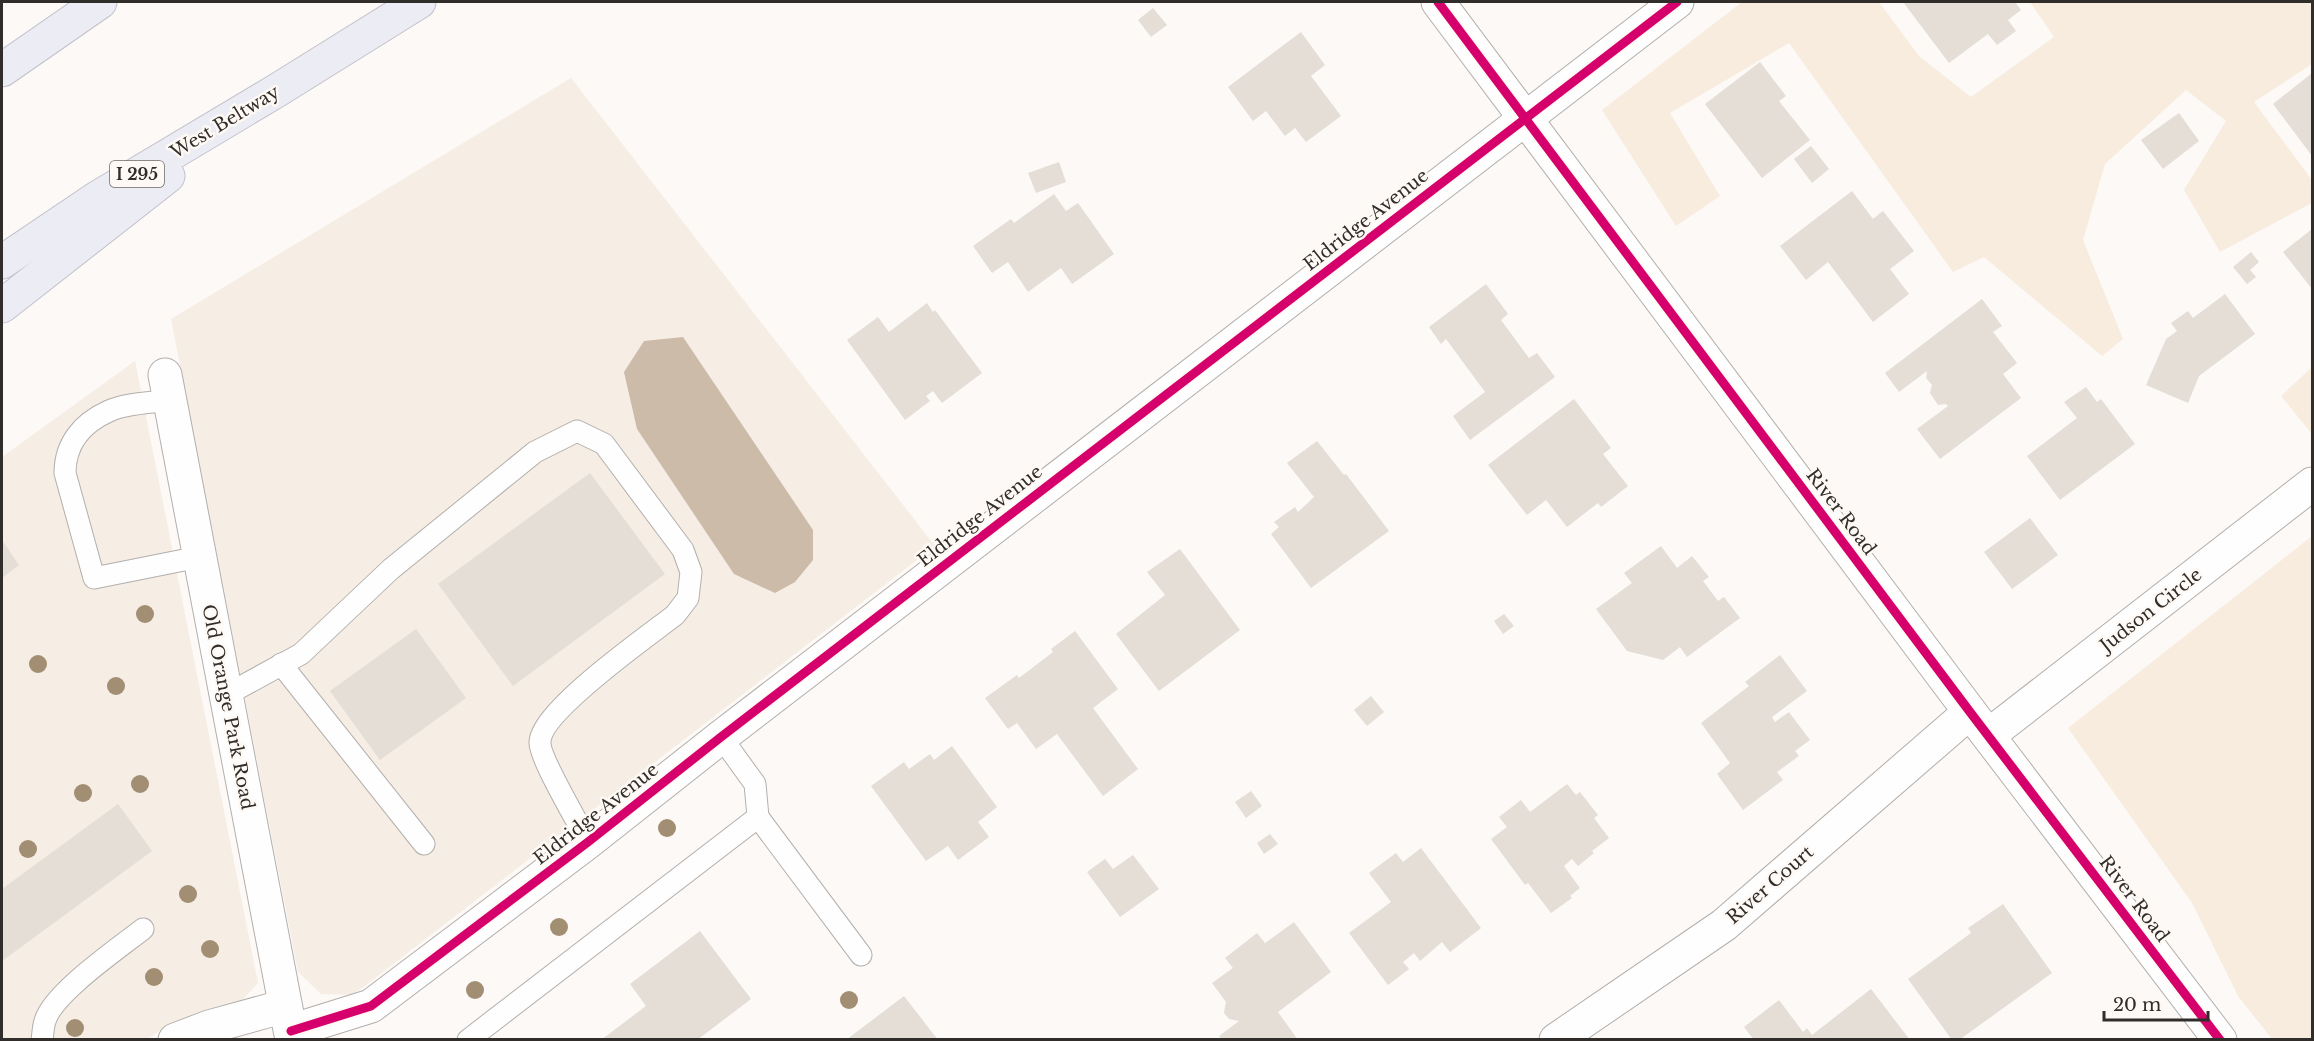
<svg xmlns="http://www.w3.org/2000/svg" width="2314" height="1041" font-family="'Libre Baskerville',serif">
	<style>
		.built { fill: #f6ede4 }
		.green { fill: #f8ecdf }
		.water { fill: #ccbba9 }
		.building { fill: #e4ded7 }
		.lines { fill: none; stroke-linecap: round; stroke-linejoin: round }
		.lane-casing { stroke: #b2afac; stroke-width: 23 }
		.street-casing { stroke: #b2afac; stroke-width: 35 }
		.highway-casing { stroke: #c2c1c9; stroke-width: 35 }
		.lane { stroke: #fffefe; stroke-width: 21 }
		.street { stroke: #fffefe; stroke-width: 33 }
		.highway { stroke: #ececf5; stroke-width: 33 }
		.cycleway-casing { stroke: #fef9f4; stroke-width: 13 }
		.cycleway { stroke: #d6006c; stroke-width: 9 }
		.tree { fill: #a18e73 }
		.labels { text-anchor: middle; stroke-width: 5; stroke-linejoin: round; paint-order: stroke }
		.shield { fill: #fef9f4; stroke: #6e6a67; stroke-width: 1.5 }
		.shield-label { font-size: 16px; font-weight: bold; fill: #302d2a }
		.street-label { font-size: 18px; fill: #302d2a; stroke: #fef9f4 }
	</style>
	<rect width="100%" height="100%" fill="#fcf9f6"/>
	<g class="built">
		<polygon points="571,78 935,546 353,995 321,994 298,972 171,319"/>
		<polygon points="135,361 258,983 244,998 228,1008 161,1030 148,1039 2,1039 2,457"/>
	</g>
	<g class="green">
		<polygon points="1742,2 1879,2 1919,56 1971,97 2054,37 2030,2 2312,2 2312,64 2254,102 2312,180 2312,203 2220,252 2184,190 2226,121 2186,90 2105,164 2083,240 2123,339 2102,356 1984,257 1953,272 1789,43 1670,113 1720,196 1676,226 1602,110"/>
		<polygon points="2312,367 2312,434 2281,396"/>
		<polygon points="2312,536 2312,1039 2272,1039 2238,996 2192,903 2068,728"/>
	</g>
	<polygon class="water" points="683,337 813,530 813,560 795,582 775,593 734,574 637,429 624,372 644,341"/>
	<g class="building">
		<polygon points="1903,2 2015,2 2021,10 2008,20 2016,31 1997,45 1988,34 1949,63"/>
		<polygon points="1153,8 1167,25 1151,37 1138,20"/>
		<polygon points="1301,32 1325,65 1311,76 1341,116 1306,142 1295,128 1285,136 1266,111 1253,121 1228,87"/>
		<polygon points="1760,62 1786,96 1779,101 1810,140 1762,178 1705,104"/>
		<polygon points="2312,73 2312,156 2273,104"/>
		<polygon points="2179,113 2199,141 2163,169 2141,140"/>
		<polygon points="1811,146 1829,169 1812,183 1794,159"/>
		<polygon points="1059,162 1066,182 1036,193 1028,173"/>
		<polygon points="1852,191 1873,219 1883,211 1914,251 1890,269 1909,294 1873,322 1828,262 1806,280 1780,246"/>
		<polygon points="1054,194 1066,211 1078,203 1114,254 1072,284 1061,268 1028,292 1008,262 992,273 973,246 1011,219 1014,223"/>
		<polygon points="2312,229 2312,289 2283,252"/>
		<polygon points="2251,252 2259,262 2250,270 2256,277 2247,284 2233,267"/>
		<polygon points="1486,284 1508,314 1501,320 1529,358 1537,353 1555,377 1470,440 1453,416 1485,392 1446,339 1441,344 1429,327"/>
		<polygon points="2225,294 2255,334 2199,376 2188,403 2146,385 2166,339 2177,331 2171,323 2188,311 2193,318"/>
		<polygon points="1982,299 2002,326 1993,332 2017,363 2003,374 2021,398 1940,459 1917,429 1948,406 1946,404 1938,405 1930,393 1932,385 1926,378 1927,371 1899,392 1885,373"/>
		<polygon points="927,303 933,312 935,310 982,373 942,403 933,391 926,396 930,401 905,420 847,340 878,317 889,332"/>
		<polygon points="2086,387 2097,402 2101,399 2135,444 2060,500 2027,456 2077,418 2064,402"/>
		<polygon points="1574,399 1611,448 1603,454 1628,486 1601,507 1598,503 1567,527 1546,500 1527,515 1488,465"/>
		<polygon points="1317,441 1344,475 1346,474 1389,531 1311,588 1271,534 1279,527 1274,522 1295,507 1298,512 1314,497 1287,463"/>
		<polygon points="590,473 665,574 513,686 438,584"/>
		<polygon points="2030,518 2058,555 2012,589 1984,552"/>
		<polygon points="2,540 19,565 2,578"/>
		<polygon points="1661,546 1677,568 1692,556 1709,577 1703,581 1718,601 1724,597 1740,618 1687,657 1680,647 1663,660 1627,651 1596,609 1632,583 1624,573"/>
		<polygon points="1180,549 1240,630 1159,691 1116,634 1165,595 1147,572"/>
		<polygon points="1504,614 1514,626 1503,634 1494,621"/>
		<polygon points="416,629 466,698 380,760 330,691"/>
		<polygon points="1075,631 1118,689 1093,708 1138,769 1103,796 1057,734 1036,749 1017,723 1008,729 985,698 1017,675 1019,678 1053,652 1051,649"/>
		<polygon points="1780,655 1807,691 1772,717 1775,722 1789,712 1810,740 1795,751 1799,756 1777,772 1783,780 1743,810 1717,774 1730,763 1701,723 1749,686 1745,682"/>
		<polygon points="1371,696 1384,712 1367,726 1354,710"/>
		<polygon points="952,746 997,807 978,822 989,837 958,860 948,846 926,861 871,786 904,762 909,769 930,754 934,760"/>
		<polygon points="1567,784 1576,795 1580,792 1598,815 1594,818 1609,838 1592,851 1594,853 1578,866 1572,859 1564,866 1580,888 1570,896 1572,898 1551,913 1528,883 1525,885 1491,839 1507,827 1499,817 1521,800 1530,812"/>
		<polygon points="1251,791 1262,806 1246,818 1235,802"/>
		<polygon points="118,804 152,851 2,961 2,889"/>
		<polygon points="1270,834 1278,844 1264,854 1257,843"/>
		<polygon points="1421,848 1481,928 1450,952 1442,942 1420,961 1414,953 1403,962 1409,969 1388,985 1349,933 1391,902 1369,873 1396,853 1403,862"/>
		<polygon points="1133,855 1159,889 1120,917 1087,872 1105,859 1113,869"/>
		<polygon points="2003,904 2052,973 1959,1040 1952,1040 1908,979 1971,933 1968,928"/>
		<polygon points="1294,922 1331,972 1278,1012 1298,1040 1222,1040 1219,1036 1239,1021 1229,1019 1224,1013 1226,1002 1212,983 1233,968 1225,958 1257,933 1265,943"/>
		<polygon points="700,931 751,999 697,1040 601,1040 646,1006 630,984"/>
		<polygon points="1871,989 1910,1040 1754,1040 1744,1027 1779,1000 1803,1032 1807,1028 1812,1035"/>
		<polygon points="904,996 938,1040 846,1040"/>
	</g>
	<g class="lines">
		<defs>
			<g id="lane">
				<path d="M 170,400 C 151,403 126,403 109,411 C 82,423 65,444 65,473 L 94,578 L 199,557"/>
				<polyline points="281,664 424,844"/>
				<path d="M 226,695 L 301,654 L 391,569 L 535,452 L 577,431 L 604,444 L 683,550 L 691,572 L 688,598 L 675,615 C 648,636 539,712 540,743 C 540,759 579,824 588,842"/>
				<polyline points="758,817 861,955"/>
				<path d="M 42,1040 C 43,1034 43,1027 45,1021 C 53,993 119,948 143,929"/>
				<polyline points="468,1040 758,817 755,784 721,737"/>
			</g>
			<g id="street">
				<polyline points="1438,2 1970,712 2220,1040"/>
				<polyline points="165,375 292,1040"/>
				<polyline points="1989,735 2312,484"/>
				<polyline points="291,1031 371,1006 588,842 721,737 1677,2"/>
				<polyline points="175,1040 209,1027 285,1006"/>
				<polyline points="1556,1040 1724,925 1970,712"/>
			</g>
			<g id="highway">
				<polyline points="2,70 100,2"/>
				<polyline points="2,262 97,198 276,91 419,2"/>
				<polyline points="2,306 168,176"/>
			</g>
		</defs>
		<use href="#lane" class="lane-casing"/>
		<use href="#street" class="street-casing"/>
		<use href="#highway" class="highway-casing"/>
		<use href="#lane" class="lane"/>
		<use href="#street" class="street"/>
		<use href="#highway" class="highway"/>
		<defs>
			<g id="cycleway">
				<polyline points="1438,2 1970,712 2220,1040"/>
				<polyline points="291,1031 371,1006 588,842 721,737 1677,2"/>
			</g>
		</defs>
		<use href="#cycleway" class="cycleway-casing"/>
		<use href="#cycleway" class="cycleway"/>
	</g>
	<g class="tree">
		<circle cx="145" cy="614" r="9"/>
		<circle cx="38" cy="664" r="9"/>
		<circle cx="116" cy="686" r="9"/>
		<circle cx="140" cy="784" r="9"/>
		<circle cx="83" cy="793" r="9"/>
		<circle cx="667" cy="828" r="9"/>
		<circle cx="28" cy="849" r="9"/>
		<circle cx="188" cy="894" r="9"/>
		<circle cx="559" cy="927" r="9"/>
		<circle cx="210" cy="949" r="9"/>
		<circle cx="154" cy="977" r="9"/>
		<circle cx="475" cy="990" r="9"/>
		<circle cx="849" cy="1000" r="9"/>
		<circle cx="75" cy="1028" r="9"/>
	</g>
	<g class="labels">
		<rect class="shield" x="110" y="161" width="54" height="26" rx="4.5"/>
		<g class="shield-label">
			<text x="137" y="180">I 295</text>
		</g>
		<g class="street-label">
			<text transform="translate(225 122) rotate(-31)" y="6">West Beltway</text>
			<text transform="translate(1366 220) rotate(-38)" y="6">Eldridge Avenue</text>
			<text transform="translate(1841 512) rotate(53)" y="6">River Road</text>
			<text transform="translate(980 516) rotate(-38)" y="6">Eldridge Avenue</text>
			<text transform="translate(2151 610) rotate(-38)" y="6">Judson Circle</text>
			<text transform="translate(228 707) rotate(79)" y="6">Old Orange Park Road</text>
			<text transform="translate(596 814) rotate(-38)" y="6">Eldridge Avenue</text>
			<text transform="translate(1770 885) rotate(-41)" y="6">River Court</text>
			<text transform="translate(2134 899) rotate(53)" y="6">River Road</text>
		</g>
	</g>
	<rect width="2314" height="1041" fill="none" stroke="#302d2a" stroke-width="6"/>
	<path d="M2104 1011v9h104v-9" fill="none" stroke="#302d2a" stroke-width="3"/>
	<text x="2113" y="1011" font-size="18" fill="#302d2a" stroke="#fef9f4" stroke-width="4.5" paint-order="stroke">20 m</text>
</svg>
